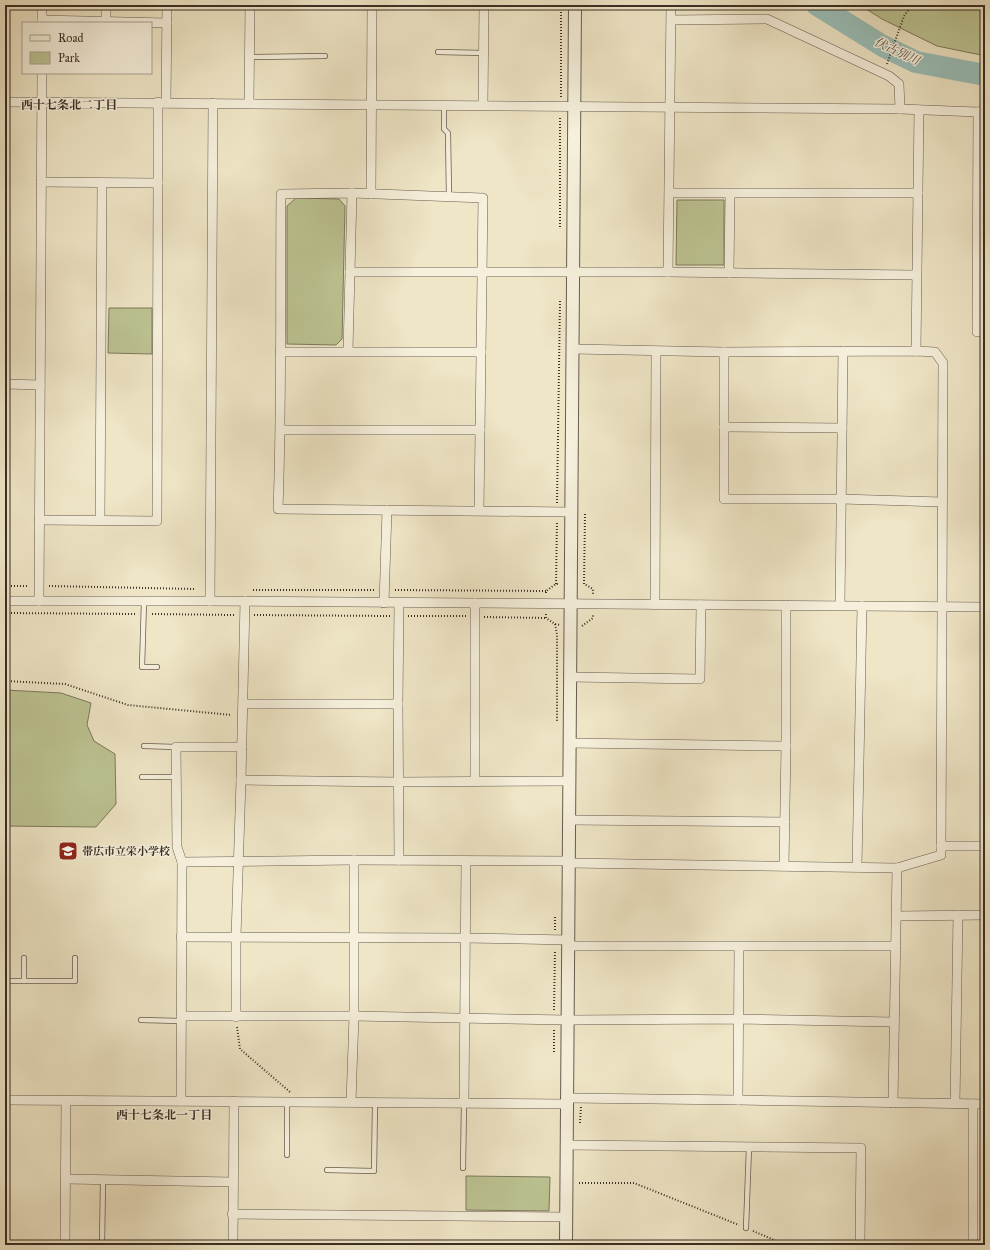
<svg xmlns="http://www.w3.org/2000/svg" width="990" height="1250" font-family="'IM FELL Great Primer','Noto Serif JP',serif">
	<style>
		.green { fill: #bdc493; stroke: #7c795c }
		.lines { fill: none; stroke-linecap: round; stroke-linejoin: round }
		.river { stroke: #9abfb9; stroke-width: 22 }
		.service-casing { stroke: #675c4e; stroke-width: 6 }
		.minor-casing { stroke: #675c4e; stroke-width: 10 }
		.tertiary-casing { stroke: #675c4e; stroke-width: 14 }
		.path { stroke: #3a2e25; stroke-width: 2; stroke-dasharray: 1 2; stroke-linecap: butt }
		.service { stroke: #f5efdb; stroke-width: 4.5 }
		.minor { stroke: #f5efdb; stroke-width: 9 }
		.tertiary { stroke: #f5efdb; stroke-width: 12 }
		.labels { text-anchor: middle; stroke-width: 3; stroke-linejoin: round; paint-order: stroke }
		.poi-label { font-size: 11px; font-weight: bold; fill: #3a2e25; stroke: #f5efdb; text-anchor: start }
		.water-label { font-size: 12px; font-style: italic; fill: #52524a; stroke: #f5efdb }
		.neighbourhood-label { font-size: 12px; font-weight: bold; fill: #3a2e25; stroke: #f5efdb }
	</style>
	<rect width="100%" height="100%" fill="#efe6c7"/>
	<filter id="stains"><feTurbulence type="fractalNoise" baseFrequency=".005" numOctaves="4"/><feColorMatrix values="0 0 0 0 .2 0 0 0 0 .09 0 0 0 0 .02 0 0 0 .5 -.17"/></filter>
	<radialGradient id="worn" r=".72"><stop offset=".6" stop-color="#630" stop-opacity="0"/><stop offset="1" stop-color="#630" stop-opacity=".3"/></radialGradient>
	<g class="green">
		<polygon points="860,5 982,5 981,55 937,46 882,19"/>
		<polygon points="296,198 339,199 345,206 342,339 336,345 287,344 287,206"/>
		<polygon points="677,200 724,200 724,265 676,265"/>
		<polygon points="109,308 152,308 152,354 108,353"/>
		<polygon points="5,690 61,693 91,703 87,725 94,741 115,754 116,804 96,827 5,826"/>
		<polygon points="466,1176 550,1177 549,1211 466,1210"/>
	</g>
	<g class="lines">
		<polyline class="river" points="817,5 883,46 916,62 985,75"/>
		<defs>
			<g id="service">
				<polyline points="438,52 484,53"/>
				<polyline points="250,57 325,56"/>
				<polyline points="444,105 444,129 448,133 449,196"/>
				<polyline points="144,601 142,667 157,667"/>
				<polyline points="144,746 176,747"/>
				<polyline points="142,777 176,777"/>
				<polyline points="5,981 75,981 75,958"/>
				<polyline points="24,981 24,958"/>
				<polyline points="141,1020 181,1021"/>
				<polyline points="287,1155 287,1102"/>
				<polyline points="463,1168 464,1103"/>
				<polyline points="327,1170 374,1171 375,1103"/>
				<polyline points="746,1228 749,1147"/>
				<polyline points="102,1245 103,1180"/>
			</g>
			<g id="minor">
				<polyline points="42,20 167,23"/>
				<polyline points="672,20 767,19 889,76 899,84 900,109"/>
				<polyline points="106,21 106,5"/>
				<polyline points="42,23 42,5"/>
				<polyline points="5,102 900,109 978,112 985,110"/>
				<polyline points="166,103 167,5"/>
				<polyline points="249,103 250,5"/>
				<polyline points="483,105 484,5"/>
				<polyline points="978,112 977,332 985,332"/>
				<polyline points="41,182 158,183 158,102"/>
				<polyline points="670,193 918,193"/>
				<polyline points="371,194 372,5"/>
				<polyline points="350,272 668,272 916,275"/>
				<polyline points="668,272 671,5"/>
				<polyline points="729,273 730,194"/>
				<polyline points="348,351 352,193"/>
				<polyline points="916,351 919,110"/>
				<polyline points="280,352 481,352"/>
				<polyline points="724,352 724,499 841,499 942,502"/>
				<polyline points="5,384 40,385"/>
				<polyline points="724,427 842,428"/>
				<polyline points="281,430 480,430"/>
				<path d="M 479,511 L 483,198 L 352,193 L 281,194 C 280,299 282,404 278,509 L 571,512"/>
				<polyline points="39,520 157,521 158,183"/>
				<polyline points="100,520 102,183"/>
				<polyline points="5,601 210,601 985,607"/>
				<polyline points="39,601 42,73"/>
				<polyline points="210,601 213,103"/>
				<polyline points="384,603 387,510"/>
				<polyline points="399,603 398,704 399,860"/>
				<polyline points="475,603 475,782"/>
				<polyline points="655,605 656,351"/>
				<polyline points="840,605 843,351"/>
				<polyline points="570,677 700,679 701,605"/>
				<polyline points="243,704 398,704"/>
				<polyline points="570,743 786,746"/>
				<polyline points="241,780 398,782 569,781"/>
				<polyline points="569,820 785,822"/>
				<polyline points="941,846 985,846"/>
				<polyline points="182,862 354,860 569,861"/>
				<polyline points="569,863 897,868 941,855 943,363 935,352 916,351 724,352 573,349"/>
				<polyline points="784,866 786,746 786,605"/>
				<polyline points="857,867 862,606"/>
				<polyline points="897,916 985,915"/>
				<polyline points="181,937 466,938 568,940"/>
				<polyline points="568,946 896,946"/>
				<polyline points="181,1016 354,1016 568,1020 738,1019 894,1022"/>
				<polyline points="236,1017 236,937 241,780 245,601"/>
				<polyline points="567,1098 738,1100 985,1104"/>
				<polyline points="5,1100 567,1104"/>
				<polyline points="738,1100 739,947"/>
				<polyline points="181,1101 182,862 177,847 176,747 242,747"/>
				<polyline points="351,1102 354,1016 354,860"/>
				<polyline points="464,1103 466,861"/>
				<polyline points="893,1103 897,868"/>
				<polyline points="955,1104 958,915"/>
				<polyline points="567,1145 861,1148 860,1245"/>
				<polyline points="66,1179 233,1182"/>
				<polyline points="232,1214 566,1217"/>
				<polyline points="65,1245 66,1100"/>
				<polyline points="233,1245 234,1101"/>
				<polyline points="973,1245 973,1104"/>
			</g>
			<polyline id="tertiary" points="566,1245 575,5"/>
		</defs>
		<use href="#service" class="service-casing"/>
		<use href="#minor" class="minor-casing"/>
		<use href="#tertiary" class="tertiary-casing"/>
		<g class="path">
			<polyline points="887,64 904,16 912,5"/>
			<polyline points="561,97 561,5"/>
			<polyline points="560,227 560,117"/>
			<polyline points="557,503 560,301"/>
			<polyline points="585,514 584,584 593,589 593,594"/>
			<polyline points="556,584 557,521"/>
			<polyline points="5,586 29,586"/>
			<polyline points="49,586 195,589"/>
			<polyline points="253,590 375,590"/>
			<polyline points="395,590 546,591"/>
			<polyline points="546,593 546,591 556,584 559,584"/>
			<polyline points="5,613 136,614"/>
			<polyline points="152,614 234,615"/>
			<polyline points="546,614 546,618 555,624 560,625"/>
			<polyline points="254,615 390,616"/>
			<polyline points="408,616 466,616"/>
			<polyline points="484,617 546,618"/>
			<polyline points="555,624 557,634 557,722"/>
			<polyline points="582,626 593,618 593,614"/>
			<polyline points="5,681 65,684 128,705 232,715"/>
			<polyline points="555,930 555,916"/>
			<polyline points="554,1010 555,950"/>
			<polyline points="237,1027 240,1049 290,1092"/>
			<polyline points="554,1052 554,1030"/>
			<polyline points="580,1123 581,1107"/>
			<polyline points="579,1183 634,1183 739,1225"/>
			<polyline points="753,1231 786,1245"/>
		</g>
		<use href="#service" class="service"/>
		<use href="#minor" class="minor"/>
		<use href="#tertiary" class="tertiary"/>
	</g>
	<defs>
		<symbol id="school-square" viewBox="-11 -11 22 22"><rect x="-9" y="-9" width="18" height="18" rx="4" fill="#8f2418" stroke="#f5efdb"/><path d="M0-5L7-2L0 1L-7-2ZM-4 1L0 2.5L4 1V4Q0 6-4 4Z" fill="#fff"/></symbol>
	</defs>
	<g fill-rule="evenodd">
		<use href="#school-square" x="57" y="840" width="22" height="22"/>
	</g>
	<g class="labels">
		<g class="poi-label">
			<text x="82" y="855">帯広市立栄小学校</text>
		</g>
		<g class="water-label">
			<text transform="translate(897 51) rotate(25)" y="4">伏古別川</text>
		</g>
		<g class="neighbourhood-label">
			<text x="69" y="109">西十七条北二丁目</text>
			<text x="164" y="1119">西十七条北一丁目</text>
		</g>
	</g>
	<rect width="990" height="1250" fill="none" stroke="#efe6c7" stroke-width="20"/>
	<rect x="6" y="6" width="978" height="1238" fill="none" stroke="#3a2e25" stroke-width="2"/>
	<rect x="10" y="10" width="970" height="1230" fill="none" stroke="#3a2e25"/>
	<rect x="22" y="22" width="130" height="52" fill="#f5efdb" stroke="#aaa292"/>
	<rect x="30" y="35" width="20" height="6" fill="#f5efdb" stroke="#aaa292"/>
	<text x="58" y="42" font-size="12" fill="#3a2e25">Road</text>
	<rect x="30" y="52" width="20" height="12" fill="#bdc493" stroke="#aaa292"/>
	<text x="58" y="62" font-size="12" fill="#3a2e25">Park</text>
	<rect width="100%" height="100%" filter="url(#stains)"/>
	<rect width="100%" height="100%" fill="url(#worn)"/>
</svg>
